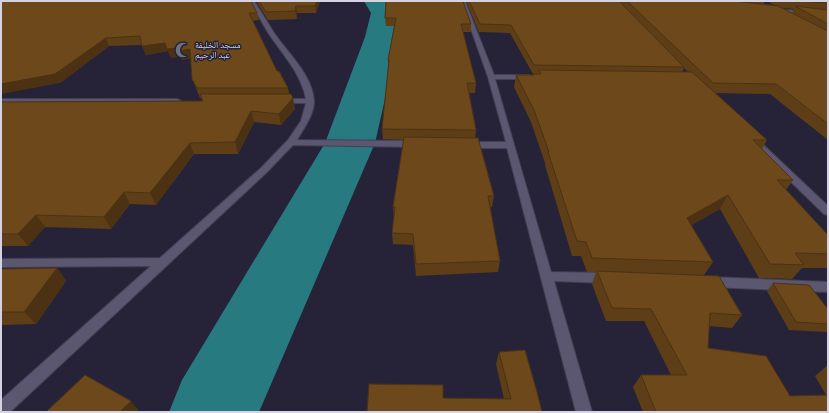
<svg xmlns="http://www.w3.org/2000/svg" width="829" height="413" font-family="'Public Sans','Noto Naskh Arabic',sans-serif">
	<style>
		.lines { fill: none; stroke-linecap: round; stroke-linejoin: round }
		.river { fill: #277a80; fill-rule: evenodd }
		.minor-casing { stroke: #434052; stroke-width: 2 }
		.minor { fill: #5b5771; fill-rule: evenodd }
		.wall { fill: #5d3e17; fill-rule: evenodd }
		.shaded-wall { fill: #4c3213 }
		.building { fill: #6c481b; stroke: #4c3213 }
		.labels { text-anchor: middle; stroke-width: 3; stroke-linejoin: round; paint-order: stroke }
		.far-poi-label { font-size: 9px; fill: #d5d3e2; stroke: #262339; text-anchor: start }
	</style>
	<rect width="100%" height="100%" fill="#262339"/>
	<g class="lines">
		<polygon class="river" points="364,1 392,1 401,13 399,37 375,143 259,412 169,412 182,380 325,143 365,37 371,13"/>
		<defs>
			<g id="minor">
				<path d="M 250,1 L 254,1 C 261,11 267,22 274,33 C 287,52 313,76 314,101 C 314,115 304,128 297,140 L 417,141 L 421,144 L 417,147 L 293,145 L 267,172 L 10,412 L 1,412 L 1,400 L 151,266 L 1,267 L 1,259 L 160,258 L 261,168 L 288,140 L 301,121 L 306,103 L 281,103 L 277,101 L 281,99 L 306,99 C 301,73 283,55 269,34 C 262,23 256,12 250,1 Z"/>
				<polygon points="461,1 465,1 494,75 529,75 532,77 529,79 495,79 551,272 606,273 610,275 612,278 610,281 606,283 554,281 592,412 576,412 507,148 467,148 463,145 467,142 506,142 488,77"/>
				<polygon points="774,9 828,13 828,17 776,11 774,11"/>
				<polygon points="1,99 177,99 181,101 177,103 1,103"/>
				<polygon points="750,138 756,138 828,206 828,215 824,214 750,142 749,140"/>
				<polygon points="710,277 828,282 828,292 710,287 706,285 704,282 706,279"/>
			</g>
		</defs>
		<use href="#minor" class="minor-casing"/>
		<use href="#minor" class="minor"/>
	</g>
	<g class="wall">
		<polygon points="1,1 257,13 259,20 253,21 277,71 288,88 289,94 295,109 281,125 254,122 238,154 194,154 156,205 130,204 111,229 45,227 28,246 1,246 1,102 202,101 201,98 200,98 196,88 192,79 191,58 182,60 181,56 171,58 168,51 146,55 142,45 109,46 60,83"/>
		<polygon points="256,1 320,1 316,13 297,13 297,19 268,20"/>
		<polygon points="386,1 471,24 471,32 463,32 476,83 475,93 469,93 476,130 475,138 494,196 492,207 490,207 500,261 498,272 416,276 413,245 393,244 392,233 394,218 393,207 404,140 383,139 382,129 388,69 388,60 394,26 386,26 385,18"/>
		<path d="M 466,1 L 765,1 L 764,4 L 774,5 L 767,1 L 828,1 L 828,140 L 770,94 L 715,93 L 767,140 L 762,149 L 793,180 L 786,190 L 828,235 L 828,268 L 802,268 L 792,279 L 759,278 L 720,209 L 691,225 L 713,262 L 704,275 L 742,315 L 732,328 L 709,326 L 708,348 L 790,396 L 826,395 L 815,376 L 828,365 L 828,412 L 643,412 L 633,387 L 641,375 L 671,375 L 644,321 L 606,321 L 592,284 L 596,272 L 587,272 L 581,256 L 572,256 L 545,165 L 545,163 L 531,122 L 514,87 L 516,75 L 533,75 L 533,74 L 510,33 L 479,32 ZM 783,8 L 794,9 L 792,13 ZM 684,68 L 688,72 L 682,72 Z"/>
		<polygon points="57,268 66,281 36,324 1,325 1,269"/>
		<polygon points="773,283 828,324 828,332 789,330 767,291"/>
		<polygon points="499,352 542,412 443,398 504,399 496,364"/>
	</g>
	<g class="shaded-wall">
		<polygon points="317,1 320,1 316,13 315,6"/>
		<polygon points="296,6 297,13 297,19 295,11"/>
		<polygon points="106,38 109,46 60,83 1,94 1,84"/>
		<polygon points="165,43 168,51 146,55 142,46"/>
		<polygon points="178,48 181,56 171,58 167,49"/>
		<polygon points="190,49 193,58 182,60 179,51"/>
		<polygon points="293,98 295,109 281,125 279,114"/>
		<polygon points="251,111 254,122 238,154 235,142"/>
		<polygon points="190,143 194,154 156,205 150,193"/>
		<polygon points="124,192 130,204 111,229 104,217"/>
		<polygon points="728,195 720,209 679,232 687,218"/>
		<polygon points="36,215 45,227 28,246 18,234"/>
		<polygon points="57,268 66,281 36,324 24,312"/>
		<polygon points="131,401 140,412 120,412"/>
	</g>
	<g class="building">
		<polygon points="1,1 251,1 257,13 249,13 277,71 279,71 288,88 197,88 192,79 190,49 179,51 178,48 167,49 165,43 142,46 140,36 106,38 55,74 1,84"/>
		<polygon points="259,1 317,1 315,6 296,6 295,11 266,12"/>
		<polygon points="386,1 463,1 471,24 461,24 476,83 467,83 476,130 382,129 389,60 388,60 396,18 385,18"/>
		<polygon points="469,1 619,1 684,67 534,65 511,25 480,24"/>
		<polygon points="627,1 734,1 778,6 828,31 828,38 827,38 828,39 828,124 776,84 713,83"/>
		<polygon points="797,1 828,1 828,3"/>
		<polygon points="795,6 828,10 828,24"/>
		<polygon points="539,70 692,72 767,140 753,140 793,180 777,180 828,235 828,254 795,253 804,265 770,264 728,195 687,218 713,262 592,258 586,242 577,241 548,152 549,152 534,110 516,75 534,75 533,74 541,74"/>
		<polygon points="200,94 291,94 293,98 279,114 251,111 235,142 190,143 150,193 124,192 104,217 36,215 18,234 1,234 1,102 203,101"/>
		<polygon points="404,137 478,138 494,196 488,196 500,261 416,264 413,234 392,233 395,207 393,207"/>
		<polygon points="57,268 24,312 1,312 1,269"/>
		<polygon points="597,271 719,276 742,315 710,313 708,348 766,356 790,396 828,395 828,412 656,412 641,375 687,375 651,309 612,308"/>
		<polygon points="773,283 809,285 828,309 828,324 796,322"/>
		<polygon points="525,350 537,392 542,412 367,412 369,384 443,385 443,398 511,399 499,352"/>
		<polygon points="85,375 131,401 120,412 46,412"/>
	</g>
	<defs>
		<symbol id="mosque-bare" viewBox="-9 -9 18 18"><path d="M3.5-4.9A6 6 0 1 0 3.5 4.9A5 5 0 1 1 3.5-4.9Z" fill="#6b7280" stroke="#262339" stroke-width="2.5" paint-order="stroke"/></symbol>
	</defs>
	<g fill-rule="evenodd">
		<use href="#mosque-bare" x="172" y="39" width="22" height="22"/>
	</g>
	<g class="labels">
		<g class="far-poi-label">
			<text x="195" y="48">مسجد الخليفة<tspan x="195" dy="10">عبد الرحيم</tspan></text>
		</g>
	</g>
	<rect width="829" height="413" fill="none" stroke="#d5d3e2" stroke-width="4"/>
</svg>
